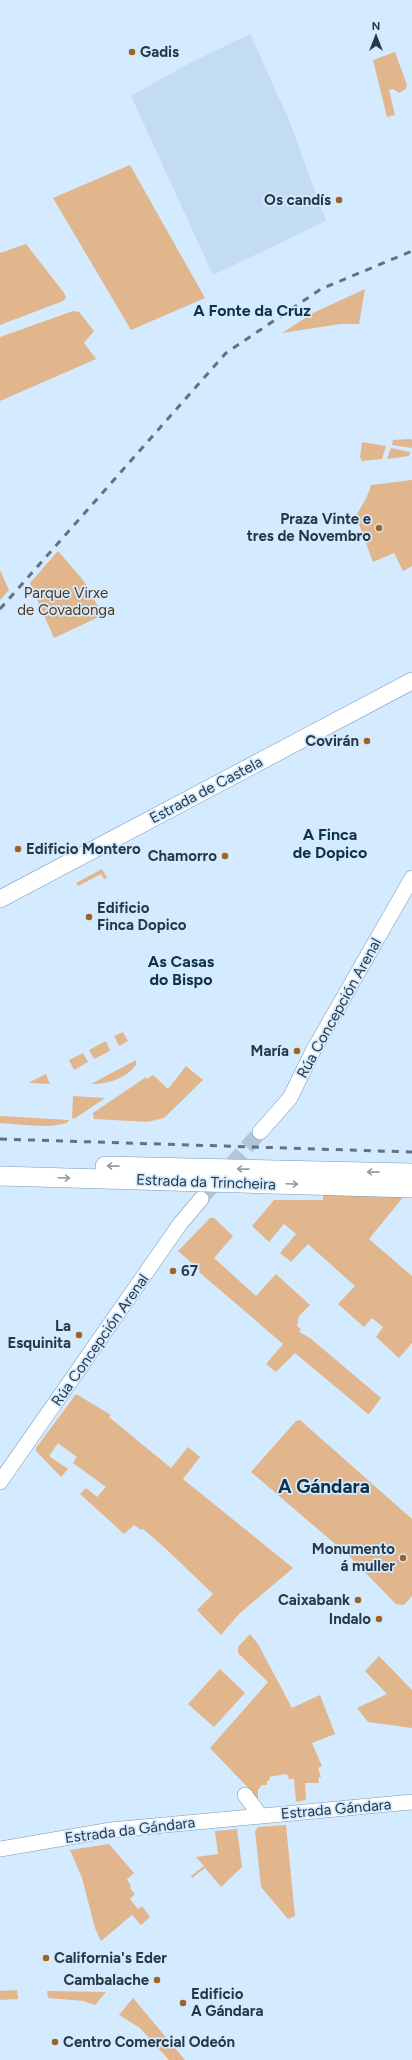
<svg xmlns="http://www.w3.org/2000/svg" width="412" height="2060" font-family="Figtree,sans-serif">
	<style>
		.built { fill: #c3dcf4 }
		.green { fill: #e1b68c }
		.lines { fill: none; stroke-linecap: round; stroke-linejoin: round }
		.secondary-tunnel { stroke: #b2c6d9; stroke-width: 15; stroke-dasharray: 15 8; stroke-linecap: butt }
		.secondary-casing { stroke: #779ab9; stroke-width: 16 }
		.primary-casing { stroke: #779ab9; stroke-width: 18 }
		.highway-casing { stroke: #779ab9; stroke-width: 20 }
		.secondary { stroke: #fff; stroke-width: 15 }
		.primary { stroke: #fff; stroke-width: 17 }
		.highway { stroke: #fff; stroke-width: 19 }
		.rail { stroke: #617281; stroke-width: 3; stroke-dasharray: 7 7; stroke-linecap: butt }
		.oneway { stroke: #949ca2 }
		.poi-dot { fill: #9d6422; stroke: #d4eafe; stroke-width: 1.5 }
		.labels { text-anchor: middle; stroke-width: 3.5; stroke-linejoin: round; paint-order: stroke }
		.poi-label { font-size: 15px; font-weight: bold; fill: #293845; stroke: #d4eafe; text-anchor: end }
		.park-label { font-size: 15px; fill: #52371b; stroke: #d4eafe }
		.street-label { font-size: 15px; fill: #293845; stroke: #d4eafe }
		.neighbourhood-label { font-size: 16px; font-weight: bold; fill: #0e3049; stroke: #d4eafe }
		.district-label { font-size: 19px; font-weight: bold; fill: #0e3049; stroke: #d4eafe }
	</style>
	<rect width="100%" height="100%" fill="#d4eafe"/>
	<polygon class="built" points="250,34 289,120 326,221 213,275 131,96 188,64"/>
	<g class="green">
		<polygon points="395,52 407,85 406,89 399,93 393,89 389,90 395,115 387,117 373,60"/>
		<polygon points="130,165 205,298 131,330 53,198"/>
		<polygon points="26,244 64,293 66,298 63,301 0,325 0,253"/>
		<polygon points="365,289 359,324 340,324 282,333 313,313"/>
		<polygon points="73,311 79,312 94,331 84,343 96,359 0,401 0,337"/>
		<polygon points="410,439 412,440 412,448 392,445 393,440"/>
		<polygon points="362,442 386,446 382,459 362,461 360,457"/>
		<polygon points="391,448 410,452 409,456 387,459"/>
		<path d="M 412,480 L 412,566 L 403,571 L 394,553 L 373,562 L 356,516 C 362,505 368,497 371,485 Z"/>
		<polygon points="58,551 83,580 103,615 54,638 30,583"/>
		<polygon points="0,570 9,590 0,600"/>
		<polygon points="102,869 107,878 104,879 101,874 78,886 76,883"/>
		<polygon points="123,1032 128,1041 119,1046 114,1036"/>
		<polygon points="106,1041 110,1051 94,1059 89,1050"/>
		<polygon points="83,1053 88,1062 74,1070 69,1060"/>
		<path d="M 136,1060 L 136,1065 C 125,1079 108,1084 91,1084 Z"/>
		<polygon points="186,1066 203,1080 164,1118 147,1122 94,1119 93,1113 146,1077 147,1079 153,1075 168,1089"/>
		<polygon points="46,1074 50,1084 30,1083 30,1082"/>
		<polygon points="73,1096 105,1098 74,1119 72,1118"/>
		<path d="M 0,1116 L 69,1120 L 67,1123 C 46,1129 22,1124 0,1123 Z"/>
		<polygon points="323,1194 405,1195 369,1239 412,1276 412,1343 399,1358 376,1337 383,1327 372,1318 364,1327 338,1304 355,1286 308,1244 291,1262 280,1253 296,1234 284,1224 269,1242 252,1226 274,1200 323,1200"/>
		<polygon points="210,1218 214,1218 233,1236 214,1258 256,1296 276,1274 310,1305 299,1316 297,1326 301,1329 299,1332 310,1338 381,1398 370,1413 368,1414 295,1353 276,1372 266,1364 283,1344 199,1272 200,1270 178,1251"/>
		<polygon points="76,1394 111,1415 109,1417 171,1468 188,1447 200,1457 183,1479 293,1568 239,1614 221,1635 197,1610 213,1594 164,1547 143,1529 141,1530 134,1525 124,1534 80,1494 86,1488 97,1497 106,1487 73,1463 77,1457 58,1443 49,1456 68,1469 61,1477 36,1451 36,1448"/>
		<polygon points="300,1420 412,1519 412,1596 404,1605 396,1604 348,1555 251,1472 296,1421"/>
		<polygon points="250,1634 258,1644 292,1708 320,1695 335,1734 312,1743 322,1766 318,1768 321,1777 318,1778 319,1783 305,1783 306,1800 296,1802 294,1779 289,1779 287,1774 269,1777 270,1780 267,1781 267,1785 262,1785 258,1790 258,1802 254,1794 210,1748 268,1682 238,1653 238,1647"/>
		<polygon points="379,1656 412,1690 412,1728 368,1722 357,1708 387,1694 365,1671"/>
		<polygon points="220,1669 245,1693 214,1727 188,1704"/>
		<polygon points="286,1825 295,1916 288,1919 261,1887 255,1831 258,1827"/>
		<polygon points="237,1829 242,1867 221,1887 205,1868 192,1878 191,1876 204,1866 196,1857 218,1854 215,1831"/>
		<polygon points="109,1844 134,1873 127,1879 131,1886 130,1888 135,1894 130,1899 138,1909 142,1906 150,1917 141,1925 132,1915 101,1941 95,1928 82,1878 70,1850"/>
		<polygon points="17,1990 18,1999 0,2000 0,1991"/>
		<polygon points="47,1991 106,1992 95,2005 84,2001 48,1998"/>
		<polygon points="133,1998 185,2060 169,2060 140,2028 119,2015"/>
	</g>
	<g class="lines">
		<polyline class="secondary-tunnel" points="201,1199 260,1132"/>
		<defs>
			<g id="secondary">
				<polyline points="260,1132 290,1098 313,1051 412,878"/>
				<polyline points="0,1482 180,1224 201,1199"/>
				<polyline points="245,1795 260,1815"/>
				<polyline points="0,1849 111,1830 412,1802"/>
			</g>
			<polyline id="primary" points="0,899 412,681"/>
			<g id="highway">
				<polyline points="105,1166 412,1173"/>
				<polyline points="0,1176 412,1188"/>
			</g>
		</defs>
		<use href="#secondary" class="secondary-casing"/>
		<use href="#primary" class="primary-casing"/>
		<use href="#highway" class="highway-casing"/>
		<use href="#secondary" class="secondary"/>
		<use href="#primary" class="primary"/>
		<use href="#highway" class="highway"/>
		<g class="rail">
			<polyline points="0,609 226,353 321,289 412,251"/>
			<polyline points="0,1139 412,1152"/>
		</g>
	</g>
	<defs><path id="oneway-shaft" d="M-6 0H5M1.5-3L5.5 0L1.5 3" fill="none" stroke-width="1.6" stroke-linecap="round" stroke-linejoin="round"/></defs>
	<g class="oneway">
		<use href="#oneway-shaft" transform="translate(113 1166) rotate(-179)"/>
		<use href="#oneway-shaft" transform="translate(243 1169) rotate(-179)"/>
		<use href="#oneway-shaft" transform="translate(373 1172) rotate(-179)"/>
		<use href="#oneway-shaft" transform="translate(64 1178) rotate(2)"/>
		<use href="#oneway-shaft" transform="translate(292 1184) rotate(2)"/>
	</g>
	<g class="poi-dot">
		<circle cx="132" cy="52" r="4"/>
		<circle cx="339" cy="200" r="4"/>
		<circle cx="379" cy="528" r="4"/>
		<circle cx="367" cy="741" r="4"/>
		<circle cx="18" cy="849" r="4"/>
		<circle cx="225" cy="856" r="4"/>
		<circle cx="89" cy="917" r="4"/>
		<circle cx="297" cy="1051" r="4"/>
		<circle cx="173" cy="1271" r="4"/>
		<circle cx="79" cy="1335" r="4"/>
		<circle cx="403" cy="1558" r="4"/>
		<circle cx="358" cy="1600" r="4"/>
		<circle cx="379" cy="1619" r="4"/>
		<circle cx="46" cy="1958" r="4"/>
		<circle cx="157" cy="1980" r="4"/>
		<circle cx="183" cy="2003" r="4"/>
		<circle cx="55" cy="2042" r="4"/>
	</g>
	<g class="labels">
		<g class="poi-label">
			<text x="140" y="57" text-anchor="start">Gadis</text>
			<text x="331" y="205">Os candís</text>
			<text x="371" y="524">Praza Vinte e<tspan x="371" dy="17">tres de Novembro</tspan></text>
			<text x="359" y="746">Covirán</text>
			<text x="26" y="854" text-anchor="start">Edificio Montero</text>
			<text x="217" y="861">Chamorro</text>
			<text x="97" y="913" text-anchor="start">Edificio<tspan x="97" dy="17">Finca Dopico</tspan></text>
			<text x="289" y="1056">María</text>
			<text x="181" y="1276" text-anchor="start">67</text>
			<text x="71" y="1331">La<tspan x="71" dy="17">Esquinita</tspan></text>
			<text x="395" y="1554">Monumento<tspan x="395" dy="17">á muller</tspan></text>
			<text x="350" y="1605">Caixabank</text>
			<text x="371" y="1624">Indalo</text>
			<text x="54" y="1963" text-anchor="start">California's Eder</text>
			<text x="149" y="1985">Cambalache</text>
			<text x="191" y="1999" text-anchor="start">Edificio<tspan x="191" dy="17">A Gándara</tspan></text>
			<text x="63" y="2047" text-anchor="start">Centro Comercial Odeón</text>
		</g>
		<g class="park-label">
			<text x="66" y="598">Parque Virxe<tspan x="66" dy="17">de Covadonga</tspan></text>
		</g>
		<g class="street-label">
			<text transform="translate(206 790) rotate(-28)" y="5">Estrada de Castela</text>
			<text transform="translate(339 1008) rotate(-61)" y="5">Rúa Concepción Arenal</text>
			<text transform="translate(206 1182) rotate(2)" y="5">Estrada da Trincheira</text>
			<text transform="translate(100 1340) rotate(-55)" y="5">Rúa Concepción Arenal</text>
			<text transform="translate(336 1809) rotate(-5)" y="5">Estrada Gándara</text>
			<text transform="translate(130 1830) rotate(-7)" y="5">Estrada da Gándara</text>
		</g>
		<g class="neighbourhood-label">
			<text x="252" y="316">A Fonte da Cruz</text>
			<text x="330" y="840">A Finca<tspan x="330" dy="18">de Dopico</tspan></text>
			<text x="181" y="967">As Casas<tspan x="181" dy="18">do Bispo</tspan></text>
		</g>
		<g class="district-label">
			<text x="324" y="1493">A Gándara</text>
		</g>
	</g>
	<g transform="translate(376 36)" stroke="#d4eafe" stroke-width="3" paint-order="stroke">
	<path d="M0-3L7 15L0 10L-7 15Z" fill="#293845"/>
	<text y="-6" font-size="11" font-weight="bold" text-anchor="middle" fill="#293845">N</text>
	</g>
</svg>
